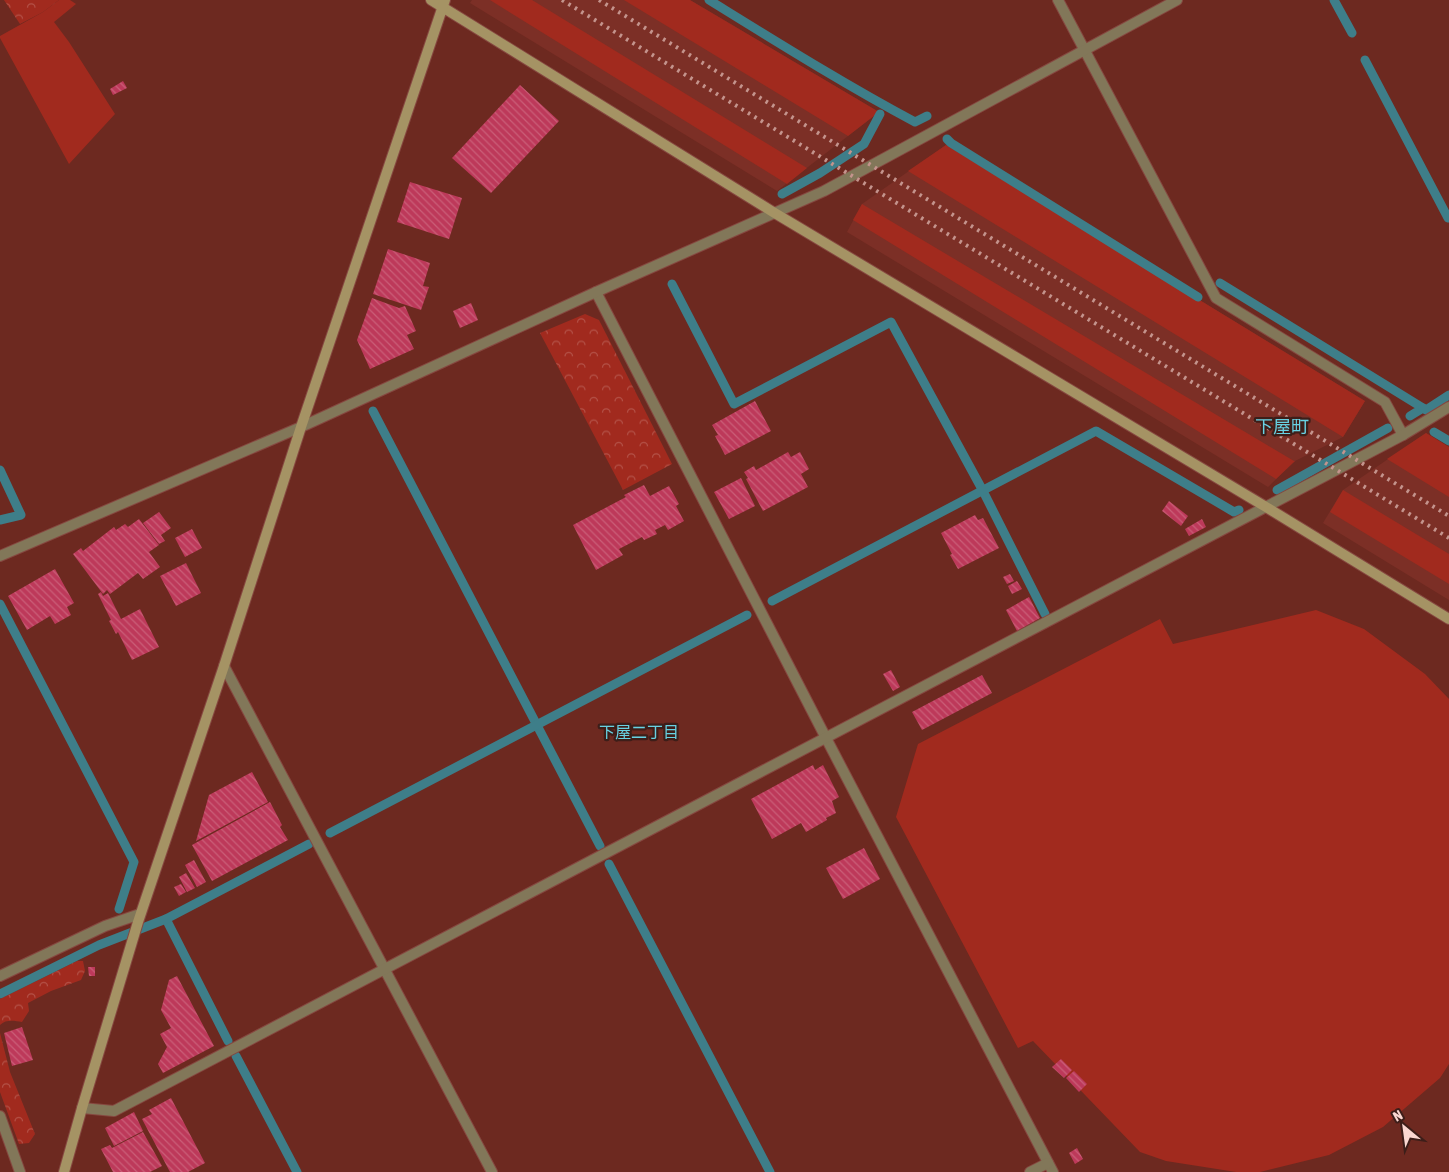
<svg xmlns="http://www.w3.org/2000/svg" width="1449" height="1172" font-family="'Asap Condensed','Noto Sans JP',sans-serif">
	<style>
		.built { fill: #7c2f26 }
		.green { fill: #a12a1e }
		.forest { fill: url(#forest-crowns) }
		.lines { fill: none; stroke-linecap: round; stroke-linejoin: round }
		.stream { stroke: #3e7e89; stroke-width: 9 }
		.building { fill: url(#building-back-hatch) }
		.street-casing { stroke: #864840; stroke-width: 12 }
		.secondary-casing { stroke: #864840; stroke-width: 12 }
		.street { stroke: #827759; stroke-width: 10 }
		.secondary { stroke: #a59364; stroke-width: 10 }
		.rail { stroke: #c4948d; stroke-width: 4; stroke-dasharray: 2.5 5; stroke-linecap: butt }
		.labels { text-anchor: middle; stroke-width: 4.5; stroke-linejoin: round; paint-order: stroke }
		.neighbourhood-label { font-size: 16px; fill: #68d1e2; stroke: #3d1e19 }
		.quarter-label { font-size: 18px; fill: #68d1e2; stroke: #3d1e19 }
	</style>
	<defs>
		<pattern id="forest-crowns" width="20" height="18" patternUnits="userSpaceOnUse" patternTransform="scale(1.25)"><rect width="20" height="18" fill="#a12a1e"/><path d="M2 6a3 3 0 1 1 6 0M12 15a3 3 0 1 1 6 0" fill="none" stroke="#b45248"/></pattern>
		<pattern id="building-back-hatch" width="6" height="6" patternUnits="userSpaceOnUse" patternTransform="scale(1.25)"><rect width="6" height="6" fill="#bd395a"/><path d="M-1 5l2 2M0 0l6 6M5-1l2 2" fill="none" stroke="#ca5e78"/></pattern>
	</defs>
	<rect width="100%" height="100%" fill="#6d2920"/>
	<g class="built">
		<polygon points="472,0 690,0 879,112 777,191 470,3"/>
		<polygon points="946,145 1365,401 1343,437 1295,461 1268,487 847,232 862,204"/>
		<polygon points="1426,433 1449,447 1449,600 1323,523 1343,490"/>
	</g>
	<g class="green">
		<polygon points="59,0 70,0 76,4 54,22 69,42 115,114 69,164 0,38 0,36 43,12"/>
		<polygon points="490,0 532,0 807,168 787,184"/>
		<polygon points="624,0 690,0 879,112 848,136"/>
		<polygon points="946,145 1365,401 1343,437 908,171"/>
		<polygon points="862,204 1294,461 1295,461 1276,479 853,220"/>
		<polygon points="1426,433 1449,447 1449,497 1387,459"/>
		<polygon points="1343,490 1449,554 1449,584 1330,512"/>
		<polygon points="1316,610 1364,629 1425,674 1449,699 1449,1064 1440,1078 1383,1127 1329,1155 1260,1172 1236,1172 1166,1161 1140,1152 1033,1041 1018,1048 896,817 918,744 1160,619 1173,644"/>
	</g>
	<g class="forest">
		<polygon points="4,0 59,0 43,12 20,24"/>
		<polygon points="585,314 599,320 672,464 623,490 540,333"/>
		<path d="M 77,961 L 83,961 L 85,971 L 81,980 L 51,991 L 28,1003 L 29,1011 L 22,1022 C 15,1021 6,1019 0,1025 L 0,999 Z"/>
		<polygon points="0,1033 10,1072 35,1134 29,1143 19,1144 0,1092"/>
	</g>
	<g class="lines">
		<g class="stream">
			<path d="M 709,0 C 777,42 844,84 915,122 L 927,116"/>
			<polyline points="1334,0 1352,33"/>
			<polyline points="1365,60 1448,218"/>
			<polyline points="947,139 951,143 1198,297"/>
			<polyline points="782,194 820,173 864,144 880,114"/>
			<polyline points="1220,283 1423,408 1410,416"/>
			<polyline points="672,284 734,404 891,322 983,491 1045,614"/>
			<polyline points="1423,408 1426,410 1449,395"/>
			<polyline points="373,411 600,846"/>
			<polyline points="1434,432 1449,441"/>
			<polyline points="0,470 21,515 0,520"/>
			<polyline points="1277,490 1388,428"/>
			<polyline points="772,601 1096,431 1234,512 1239,510"/>
			<polyline points="0,604 134,862 119,909"/>
			<polyline points="330,833 747,615"/>
			<polyline points="609,864 770,1172"/>
			<polyline points="166,919 228,1041"/>
			<polyline points="0,994 99,945 166,919 309,844"/>
			<polyline points="236,1056 297,1172"/>
		</g>
	</g>
	<g class="building">
		<polygon points="123,81 127,88 113,95 110,89"/>
		<polygon points="520,85 559,121 491,193 452,158"/>
		<polygon points="410,182 462,198 449,239 397,222"/>
		<polygon points="388,249 430,263 423,286 429,287 421,310 373,294"/>
		<polygon points="372,298 399,308 405,306 416,331 407,335 414,349 370,369 357,340"/>
		<polygon points="471,303 478,320 460,328 453,311"/>
		<polygon points="755,401 771,431 725,455 715,436 718,435 712,425"/>
		<polygon points="788,452 791,457 800,452 809,469 801,474 808,487 763,511 746,479 748,478 744,472 754,466 756,470"/>
		<polygon points="741,478 755,506 729,519 714,492"/>
		<polygon points="644,485 650,496 669,486 679,504 676,506 684,521 668,530 665,525 655,530 657,534 644,540 642,537 619,549 623,555 596,570 573,525 626,497 624,495"/>
		<polygon points="1169,501 1188,516 1181,526 1162,511"/>
		<polygon points="159,512 171,528 161,535 165,541 159,544 143,523"/>
		<polygon points="975,515 978,520 983,518 999,548 958,569 950,555 952,554 941,533"/>
		<polygon points="139,519 159,545 149,552 160,567 143,579 138,573 110,594 107,590 103,594 73,554 81,548 83,551 114,527 116,530 125,524 128,527"/>
		<polygon points="1202,519 1206,527 1189,536 1185,529"/>
		<polygon points="192,529 202,548 185,557 175,538"/>
		<polygon points="186,563 201,593 176,606 160,576"/>
		<polygon points="55,569 74,603 67,607 71,615 55,624 50,616 27,630 8,596"/>
		<polygon points="1010,574 1014,581 1007,584 1003,577"/>
		<polygon points="1017,581 1022,589 1012,594 1008,586"/>
		<polygon points="101,592 103,596 108,593 121,619 140,609 159,647 132,660 118,632 116,634 109,621 111,620 98,594"/>
		<polygon points="1029,597 1040,618 1017,631 1006,610"/>
		<polygon points="891,670 900,687 893,691 883,674"/>
		<polygon points="982,675 992,693 922,730 912,712"/>
		<polygon points="813,765 815,770 823,765 839,797 832,801 836,813 826,818 827,820 806,832 801,823 772,839 751,799"/>
		<polygon points="252,772 268,802 196,841 209,795"/>
		<polygon points="270,802 282,825 280,827 288,840 212,881 192,845"/>
		<polygon points="864,848 880,879 843,899 826,868"/>
		<polygon points="194,860 206,882 197,887 185,865"/>
		<polygon points="186,873 195,888 187,892 179,877"/>
		<polygon points="181,884 186,892 179,896 174,887"/>
		<polygon points="88,967 95,967 95,976 89,976"/>
		<polygon points="177,976 214,1046 163,1073 158,1064 167,1047 160,1034 171,1028 161,1010 169,980"/>
		<polygon points="22,1027 33,1060 12,1066 4,1033"/>
		<polygon points="1061,1059 1072,1070 1064,1078 1052,1067"/>
		<polygon points="1074,1071 1087,1084 1079,1092 1066,1078"/>
		<polygon points="171,1098 205,1163 188,1172 170,1172 142,1119 152,1114 149,1110"/>
		<polygon points="134,1112 143,1131 114,1146 105,1128"/>
		<polygon points="143,1132 162,1166 150,1172 113,1172 101,1149 110,1145 112,1148"/>
		<polygon points="1077,1148 1083,1159 1075,1164 1069,1153"/>
	</g>
	<g class="lines">
		<defs>
			<g id="street">
				<polyline points="1058,0 1216,298 1385,402 1403,435"/>
				<polyline points="596,292 826,738 1053,1172"/>
				<polyline points="0,556 301,427 596,292 824,191 1177,0"/>
				<polyline points="224,666 492,1172"/>
				<polyline points="0,976 105,926 140,914"/>
				<polyline points="82,1108 114,1111 1403,435 1449,407"/>
				<polyline points="0,1116 20,1172"/>
				<polyline points="1030,1172 1048,1163"/>
			</g>
			<g id="secondary">
				<polyline points="431,0 773,212 1266,507 1449,619"/>
				<polyline points="64,1172 82,1108 138,922 224,666 301,427 445,0"/>
			</g>
		</defs>
		<use href="#street" class="street-casing"/>
		<use href="#secondary" class="secondary-casing"/>
		<use href="#street" class="street"/>
		<use href="#secondary" class="secondary"/>
		<g class="rail">
			<polyline points="562,0 1449,538"/>
			<polyline points="599,0 1449,516"/>
		</g>
	</g>
	<g class="labels">
		<g class="neighbourhood-label">
			<text x="639" y="738">下屋二丁目</text>
		</g>
		<g class="quarter-label">
			<text x="1282" y="433">下屋町</text>
		</g>
	</g>
	<g transform="translate(1404 1127) rotate(331)" stroke="#3d1e19" stroke-width="4" paint-order="stroke">
	<path d="M0-4L9 19L0 12L-9 19Z" fill="#fad7d1"/>
	<text y="-8" font-size="14" font-weight="bold" text-anchor="middle" fill="#fad7d1">N</text>
	</g>
</svg>
